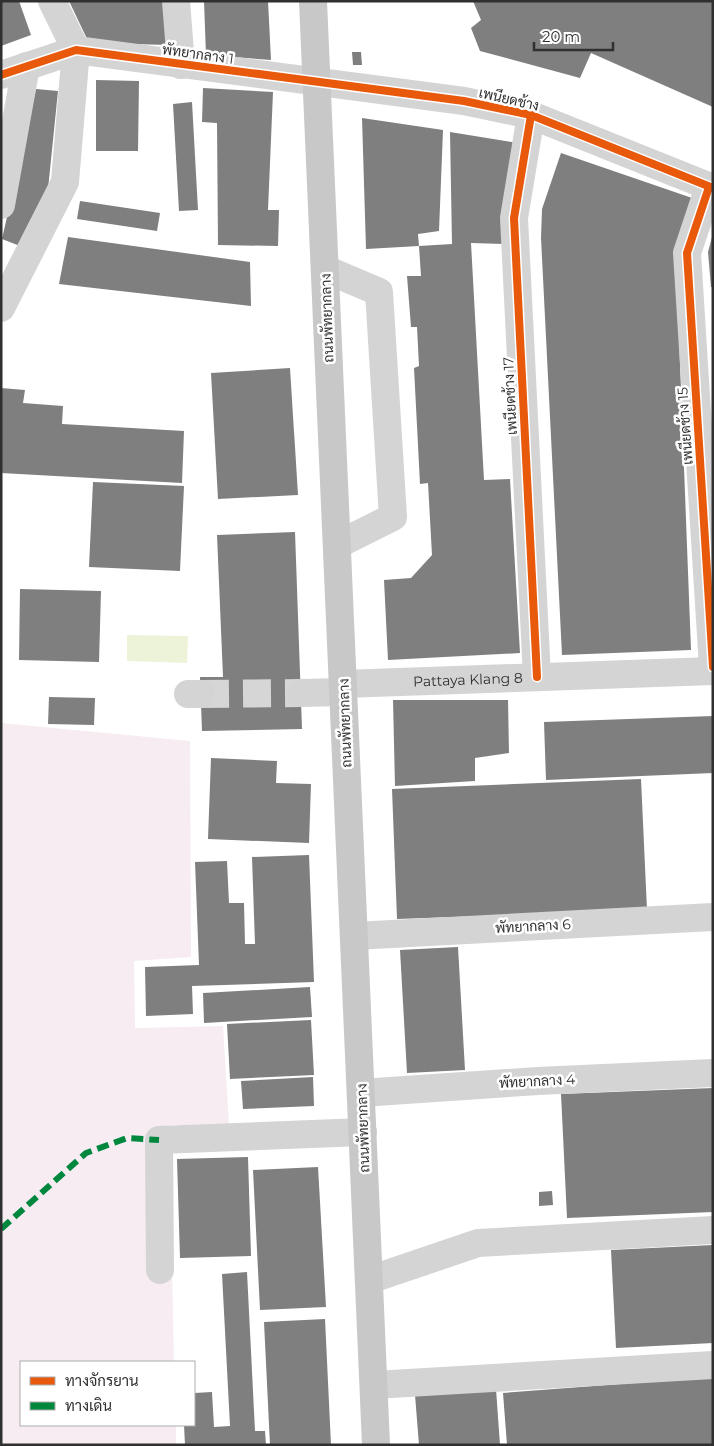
<svg xmlns="http://www.w3.org/2000/svg" width="714" height="1446" font-family="Montserrat,Sarabun,sans-serif">
	<style>
		.green { fill: #f6ecf2 }
		.water { fill: #ecf3d9 }
		.building { fill: #7f7f7f }
		.lines { fill: none; stroke-linecap: round; stroke-linejoin: round }
		.minor-tunnel { stroke: #d6d6d6; stroke-width: 28; stroke-dasharray: 28 14; stroke-linecap: butt }
		.minor { stroke: #d4d4d4; stroke-width: 28 }
		.major { stroke: #c8c8c8; stroke-width: 28 }
		.quiet { stroke: #00873e; stroke-width: 6; stroke-dasharray: 12 6; stroke-linecap: butt }
		.cycleway-casing { stroke: #fff; stroke-width: 11 }
		.cycleway { stroke: #e8590c; stroke-width: 8 }
		.labels { text-anchor: middle; stroke-width: 5; stroke-linejoin: round; paint-order: stroke }
		.street-label { font-size: 14px; fill: #303030; stroke: #fff }
	</style>
	<rect width="100%" height="100%" fill="#fff"/>
	<polygon class="green" points="1,723 190,741 191,957 134,961 135,1028 223,1026 229,1125 169,1125 174,1362 21,1362 21,1425 176,1425 176,1445 1,1445"/>
	<polygon class="water" points="127,635 188,636 187,663 127,661"/>
	<g class="building">
		<polygon points="1,1 19,1 31,35 1,46"/>
		<polygon points="69,1 167,1 170,45 89,43"/>
		<polygon points="204,1 268,1 271,60 206,55"/>
		<polygon points="473,1 713,1 713,107 591,53 580,78 480,51 471,28 481,20"/>
		<polygon points="352,52 361,52 362,65 353,65"/>
		<polygon points="96,80 139,81 138,151 96,151"/>
		<polygon points="203,88 273,92 268,210 279,210 278,246 218,245 217,123 202,122"/>
		<polygon points="36,89 58,91 47,199 20,246 2,239"/>
		<polygon points="192,102 198,210 179,211 173,104"/>
		<polygon points="362,118 443,130 439,231 418,234 419,246 366,249"/>
		<polygon points="450,132 518,143 504,244 471,243 484,480 510,479 520,653 388,660 384,580 411,578 432,555 428,483 420,484 414,368 419,366 417,327 411,327 407,276 421,276 419,246 452,244"/>
		<polygon points="561,153 695,199 676,259 691,650 562,655 541,238 542,209"/>
		<polygon points="80,201 160,213 157,231 77,219"/>
		<polygon points="68,237 250,262 251,306 59,284"/>
		<polygon points="712,237 713,287 711,287 708,252"/>
		<polygon points="290,368 298,495 218,499 211,373"/>
		<polygon points="1,388 25,390 23,403 63,406 62,424 184,431 182,483 1,473"/>
		<polygon points="93,482 184,486 180,571 89,567"/>
		<polygon points="295,532 302,729 202,731 200,677 223,677 217,535"/>
		<polygon points="20,589 101,591 99,662 19,660"/>
		<polygon points="49,697 95,698 94,725 48,724"/>
		<polygon points="393,700 508,700 509,753 475,758 475,781 395,786"/>
		<polygon points="713,716 713,773 546,780 544,722"/>
		<polygon points="211,758 277,761 276,783 311,784 309,843 208,839"/>
		<polygon points="641,779 647,910 397,919 392,789"/>
		<polygon points="309,855 314,982 192,986 193,1014 146,1016 145,967 199,965 195,862 227,861 229,903 244,903 245,944 255,944 252,857"/>
		<polygon points="458,947 465,1070 407,1073 400,950"/>
		<polygon points="310,987 312,1017 204,1023 203,993"/>
		<polygon points="311,1020 314,1075 230,1079 227,1024"/>
		<polygon points="313,1077 314,1106 243,1109 241,1081"/>
		<polygon points="713,1088 713,1212 567,1218 561,1094"/>
		<polygon points="248,1157 251,1256 180,1258 177,1159"/>
		<polygon points="318,1167 326,1307 260,1310 253,1170"/>
		<polygon points="552,1191 553,1205 539,1206 539,1192"/>
		<polygon points="713,1245 713,1343 616,1348 611,1250"/>
		<polygon points="247,1272 255,1431 265,1431 266,1445 185,1445 184,1425 194,1425 194,1393 212,1392 214,1427 230,1426 222,1274"/>
		<polygon points="325,1319 331,1445 270,1445 264,1322"/>
		<polygon points="713,1377 713,1445 507,1445 503,1393"/>
		<polygon points="496,1389 500,1445 419,1445 415,1395"/>
	</g>
	<g class="lines">
		<polyline class="minor-tunnel" points="201,694 301,693"/>
		<g class="minor">
			<polyline points="52,1 76,50"/>
			<polyline points="176,1 181,65"/>
			<polyline points="1,75 76,50 464,101 531,115 713,188"/>
			<polyline points="531,115 514,218 537,677"/>
			<polyline points="709,187 687,253 713,667"/>
			<polyline points="1,205 26,66"/>
			<polyline points="325,269 379,292 393,517 337,545"/>
			<polyline points="1,308 65,182 76,50"/>
			<path id="s1" d="M 343,684 L 713,671"/>
			<polyline points="301,693 344,692"/>
			<polyline points="188,694 201,694"/>
			<polyline points="354,936 713,917"/>
			<polyline points="361,1093 538,1081 713,1073"/>
			<polyline points="160,1270 159,1140 363,1132"/>
			<polyline points="369,1280 478,1243 713,1230"/>
			<polyline points="374,1385 713,1365"/>
		</g>
		<polyline class="major" points="313,1 376,1445"/>
		<polyline class="quiet" points="1,1229 86,1153 127,1138 159,1140"/>
		<defs>
			<g id="cycleway">
				<polyline points="1,75 76,50 464,101 531,115 713,188"/>
				<polyline points="531,115 514,218 537,677"/>
				<polyline points="709,187 687,253 713,667"/>
			</g>
		</defs>
		<use href="#cycleway" class="cycleway-casing"/>
		<use href="#cycleway" class="cycleway"/>
	</g>
	<g class="labels">
		<g class="street-label">
			<text transform="translate(198 54) rotate(8)" y="5">พัทยากลาง 1</text>
			<text transform="translate(509 99) rotate(13)" y="5">เพนียดช้าง</text>
			<text transform="translate(327 318) rotate(-92)" y="5">ถนนพัทยากลาง</text>
			<text transform="translate(510 396) rotate(-93)" y="5">เพนียดช้าง 17</text>
			<text transform="translate(685 426) rotate(-94)" y="5">เพนียดช้าง 15</text>
			<text dy="5" stroke="none"><textPath href="#s1" startOffset="125">Pattaya Klang 8</textPath></text>
			<text transform="translate(345 723) rotate(-92)" y="5">ถนนพัทยากลาง</text>
			<text transform="translate(533 926) rotate(-3)" y="5">พัทยากลาง 6</text>
			<text transform="translate(537 1081) rotate(-3)" y="5">พัทยากลาง 4</text>
			<text transform="translate(363 1128) rotate(-92)" y="5">ถนนพัทยากลาง</text>
		</g>
	</g>
	<rect width="714" height="1446" fill="none" stroke="#303030" stroke-width="5"/>
	<rect x="20" y="1361" width="175" height="65" fill="#ffffff" stroke="#acacac"/>
	<rect x="30" y="1377" width="25" height="8" fill="#e8590c" stroke="#acacac"/>
	<text x="65" y="1386" font-size="15" fill="#303030">ทางจักรยาน</text>
	<rect x="30" y="1402" width="25" height="8" fill="#00873e" stroke="#acacac"/>
	<text x="65" y="1411" font-size="15" fill="#303030">ทางเดิน</text>
	<path d="M534 42v8h79v-8" fill="none" stroke="#303030" stroke-width="2.5"/>
	<text x="542" y="42" font-size="15" fill="#303030" stroke="#ffffff" stroke-width="4" paint-order="stroke">20 m</text>
</svg>
